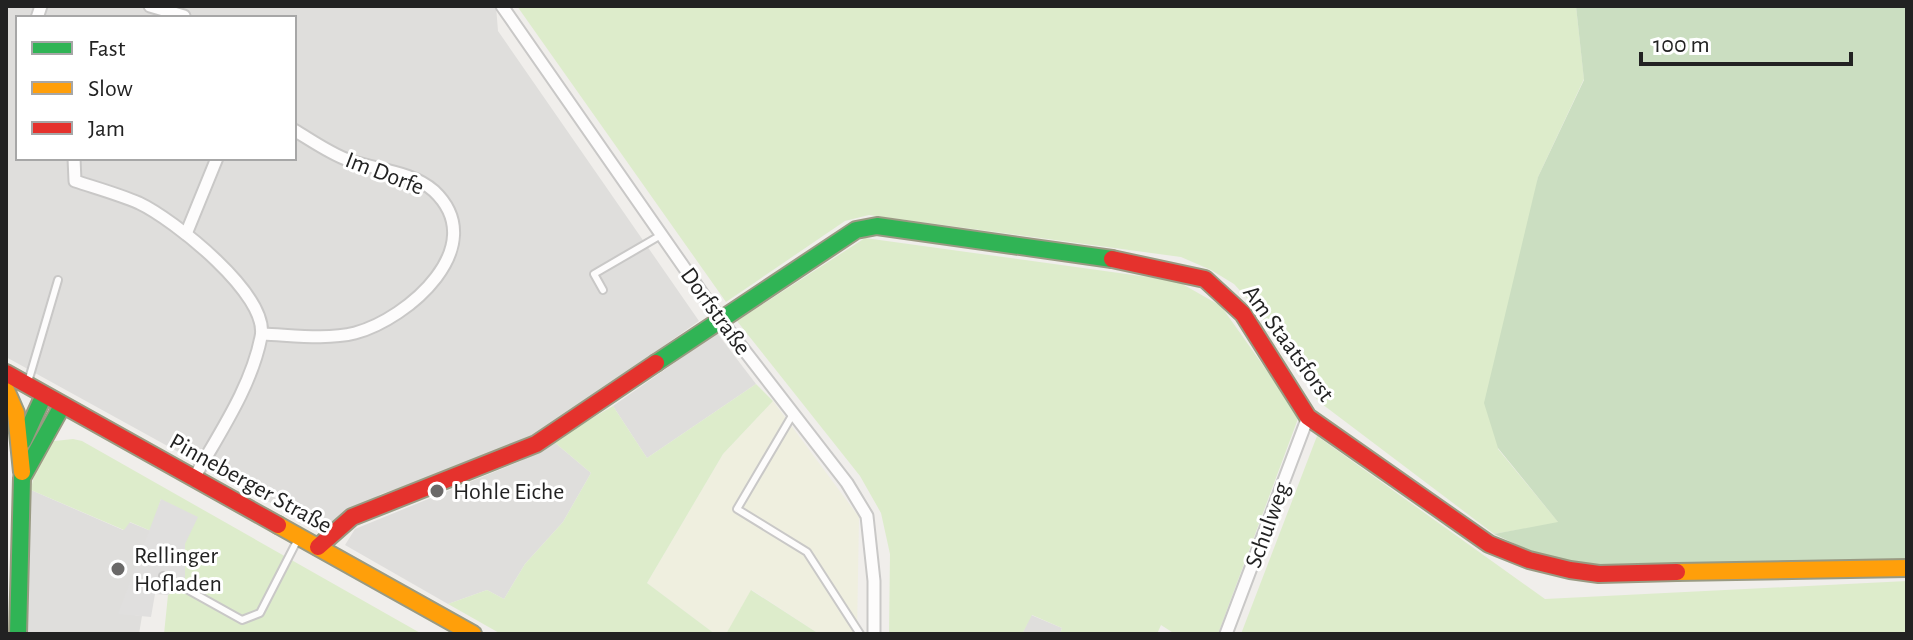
<svg xmlns="http://www.w3.org/2000/svg" width="1913" height="640" font-family="'Alegreya Sans',sans-serif">
	<style>
		.residential { fill: #dfdedc; fill-rule: evenodd }
		.farmland { fill: #efefdf }
		.grass { fill: #ddeccb }
		.forest { fill: #cbdec1 }
		.parking { fill: #e0dfde }
		.lines { fill: none; stroke-linecap: round; stroke-linejoin: round }
		.lane-casing { stroke: #c9c8c7; stroke-width: 10 }
		.street-casing { stroke: #c9c8c7; stroke-width: 15 }
		.fast-casing { stroke: #999a82; stroke-width: 20 }
		.slow-casing { stroke: #999a82; stroke-width: 20 }
		.jam-casing { stroke: #999a82; stroke-width: 20 }
		.lane { stroke: #fdfcfc; stroke-width: 6 }
		.street { stroke: #fdfcfc; stroke-width: 11 }
		.fast { stroke: #30b455; stroke-width: 16 }
		.slow { stroke: #ff9f0a; stroke-width: 16 }
		.jam { stroke: #e5322d; stroke-width: 16 }
		.poi-dot { fill: #6a6968; stroke: #fff; stroke-width: 3 }
		.labels { text-anchor: middle; stroke-width: 6; stroke-linejoin: round; paint-order: stroke }
		.street-label { font-size: 24px; fill: #222; stroke: #fff }
		.poi-label { font-size: 24px; fill: #222; stroke: #fff; text-anchor: start }
	</style>
	<rect width="100%" height="100%" fill="#f0eeeb"/>
	<g class="residential">
		<path d="M 6,6 L 496,6 L 498,31 L 699,321 L 546,429 L 501,454 L 381,494 L 320,530 L 6,357 ZM 18,18 L 294,18 L 294,158 L 18,158 Z"/>
		<polygon points="717,333 756,384 647,458 613,406"/>
		<polygon points="553,441 591,473 563,522 525,564 504,599 487,590 448,604 345,545 355,529 521,461"/>
		<polygon points="31,490 123,530 129,522 151,531 119,613 142,616 139,634 25,634"/>
		<polygon points="1031,615 1062,628 1060,634 1022,634"/>
	</g>
	<polygon class="farmland" points="773,401 859,517 857,634 819,634 752,590 726,634 715,634 647,583 723,454"/>
	<g class="grass">
		<polygon points="517,6 1576,6 1584,79 1538,177 1498,449 1559,523 1494,534 1318,401 1254,306 1234,284 1211,270 1181,257 869,215 845,221 726,302"/>
		<polygon points="865,238 1177,281 1221,306 1299,416 1218,634 1175,634 1161,625 1157,634 1060,634 1062,628 1032,615 1022,634 889,634 890,554 881,513 860,476 737,321"/>
		<polygon points="756,384 773,401 723,454 647,583 715,634 501,634 448,604 487,590 504,599 525,564 563,522 591,473 553,441 613,406 647,458"/>
		<polygon points="1317,436 1545,599 1907,581 1907,634 1241,634"/>
		<polygon points="73,439 82,441 422,634 164,634 168,595 185,580 185,544 161,499 151,531 130,522 124,530 31,490 37,458 46,442"/>
		<polygon points="751,590 819,634 726,634"/>
	</g>
	<polygon class="forest" points="1576,6 1907,8 1907,559 1560,565 1494,534 1558,522 1498,448 1484,403 1538,177 1584,80"/>
	<polygon class="parking" points="161,499 198,517 185,544 185,580 168,595 155,594 151,617 118,614"/>
	<g class="lines">
		<defs>
			<g id="lane">
				<polyline points="603,290 594,274 661,235"/>
				<polyline points="28,382 58,280"/>
				<polyline points="793,414 737,509 807,552 860,634"/>
				<polyline points="163,576 242,620 260,613 299,537"/>
			</g>
			<g id="street">
				<polyline points="150,6 184,16"/>
				<polyline points="502,6 720,319 847,483 867,516 874,581 874,634"/>
				<polyline points="37,18 41,6"/>
				<path d="M 74,158 L 75,181 C 96,188 118,194 139,203 C 173,219 270,295 261,337 C 251,388 218,435 193,480"/>
				<polyline points="186,234 217,158"/>
				<path d="M 263,334 C 291,335 327,340 355,333 C 408,319 492,246 434,191 C 412,171 375,170 348,160 C 329,153 311,140 294,130"/>
				<polyline points="1226,634 1308,417"/>
			</g>
			<g id="fast">
				<polyline points="656,363 856,230 877,226 1112,259"/>
				<polyline points="23,441 44,395"/>
				<polyline points="18,634 22,478 62,406"/>
			</g>
			<g id="slow">
				<polyline points="6,390 16,413 22,472"/>
				<polyline points="278,525 473,634"/>
				<polyline points="1677,572 1907,568"/>
			</g>
			<g id="jam">
				<polyline points="1112,259 1205,279 1243,314 1308,417 1489,544 1529,560 1570,570 1599,574 1677,572"/>
				<polyline points="6,373 278,525"/>
				<polyline points="318,547 352,517 536,444 656,363"/>
			</g>
		</defs>
		<use href="#lane" class="lane-casing"/>
		<use href="#street" class="street-casing"/>
		<use href="#fast" class="fast-casing"/>
		<use href="#slow" class="slow-casing"/>
		<use href="#jam" class="jam-casing"/>
		<use href="#lane" class="lane"/>
		<use href="#street" class="street"/>
		<use href="#fast" class="fast"/>
		<use href="#slow" class="slow"/>
		<use href="#jam" class="jam"/>
	</g>
	<g class="poi-dot">
		<circle cx="437" cy="491" r="8"/>
		<circle cx="118" cy="569" r="8"/>
	</g>
	<g class="labels">
		<g class="street-label">
			<text transform="translate(385 173) rotate(21)" y="8">Im Dorfe</text>
			<text transform="translate(716 311) rotate(54)" y="8">Dorfstraße</text>
			<text transform="translate(1289 343) rotate(54)" y="8">Am Staatsforst</text>
			<text transform="translate(251 483) rotate(29)" y="8">Pinneberger Straße</text>
			<text transform="translate(1267 525) rotate(-70)" y="8">Schulweg</text>
		</g>
		<g class="poi-label">
			<text x="453" y="499">Hohle Eiche</text>
			<text x="134" y="563">Rellinger<tspan x="134" dy="28">Hofladen</tspan></text>
		</g>
	</g>
	<rect width="1913" height="640" fill="none" stroke="#222222" stroke-width="16"/>
	<rect x="16" y="16" width="280" height="144" fill="#ffffff" stroke="#a7a7a7" stroke-width="2"/>
	<rect x="32" y="42" width="40" height="12" fill="#30b455" stroke="#a7a7a7" stroke-width="2"/>
	<text x="88" y="56" font-size="24" fill="#222222">Fast</text>
	<rect x="32" y="82" width="40" height="12" fill="#ff9f0a" stroke="#a7a7a7" stroke-width="2"/>
	<text x="88" y="96" font-size="24" fill="#222222">Slow</text>
	<rect x="32" y="122" width="40" height="12" fill="#e5322d" stroke="#a7a7a7" stroke-width="2"/>
	<text x="88" y="136" font-size="24" fill="#222222">Jam</text>
	<path d="M1641 52v12h210v-12" fill="none" stroke="#222222" stroke-width="4"/>
	<text x="1653" y="52" font-size="24" fill="#222222" stroke="#ffffff" stroke-width="6" paint-order="stroke">100 m</text>
</svg>
